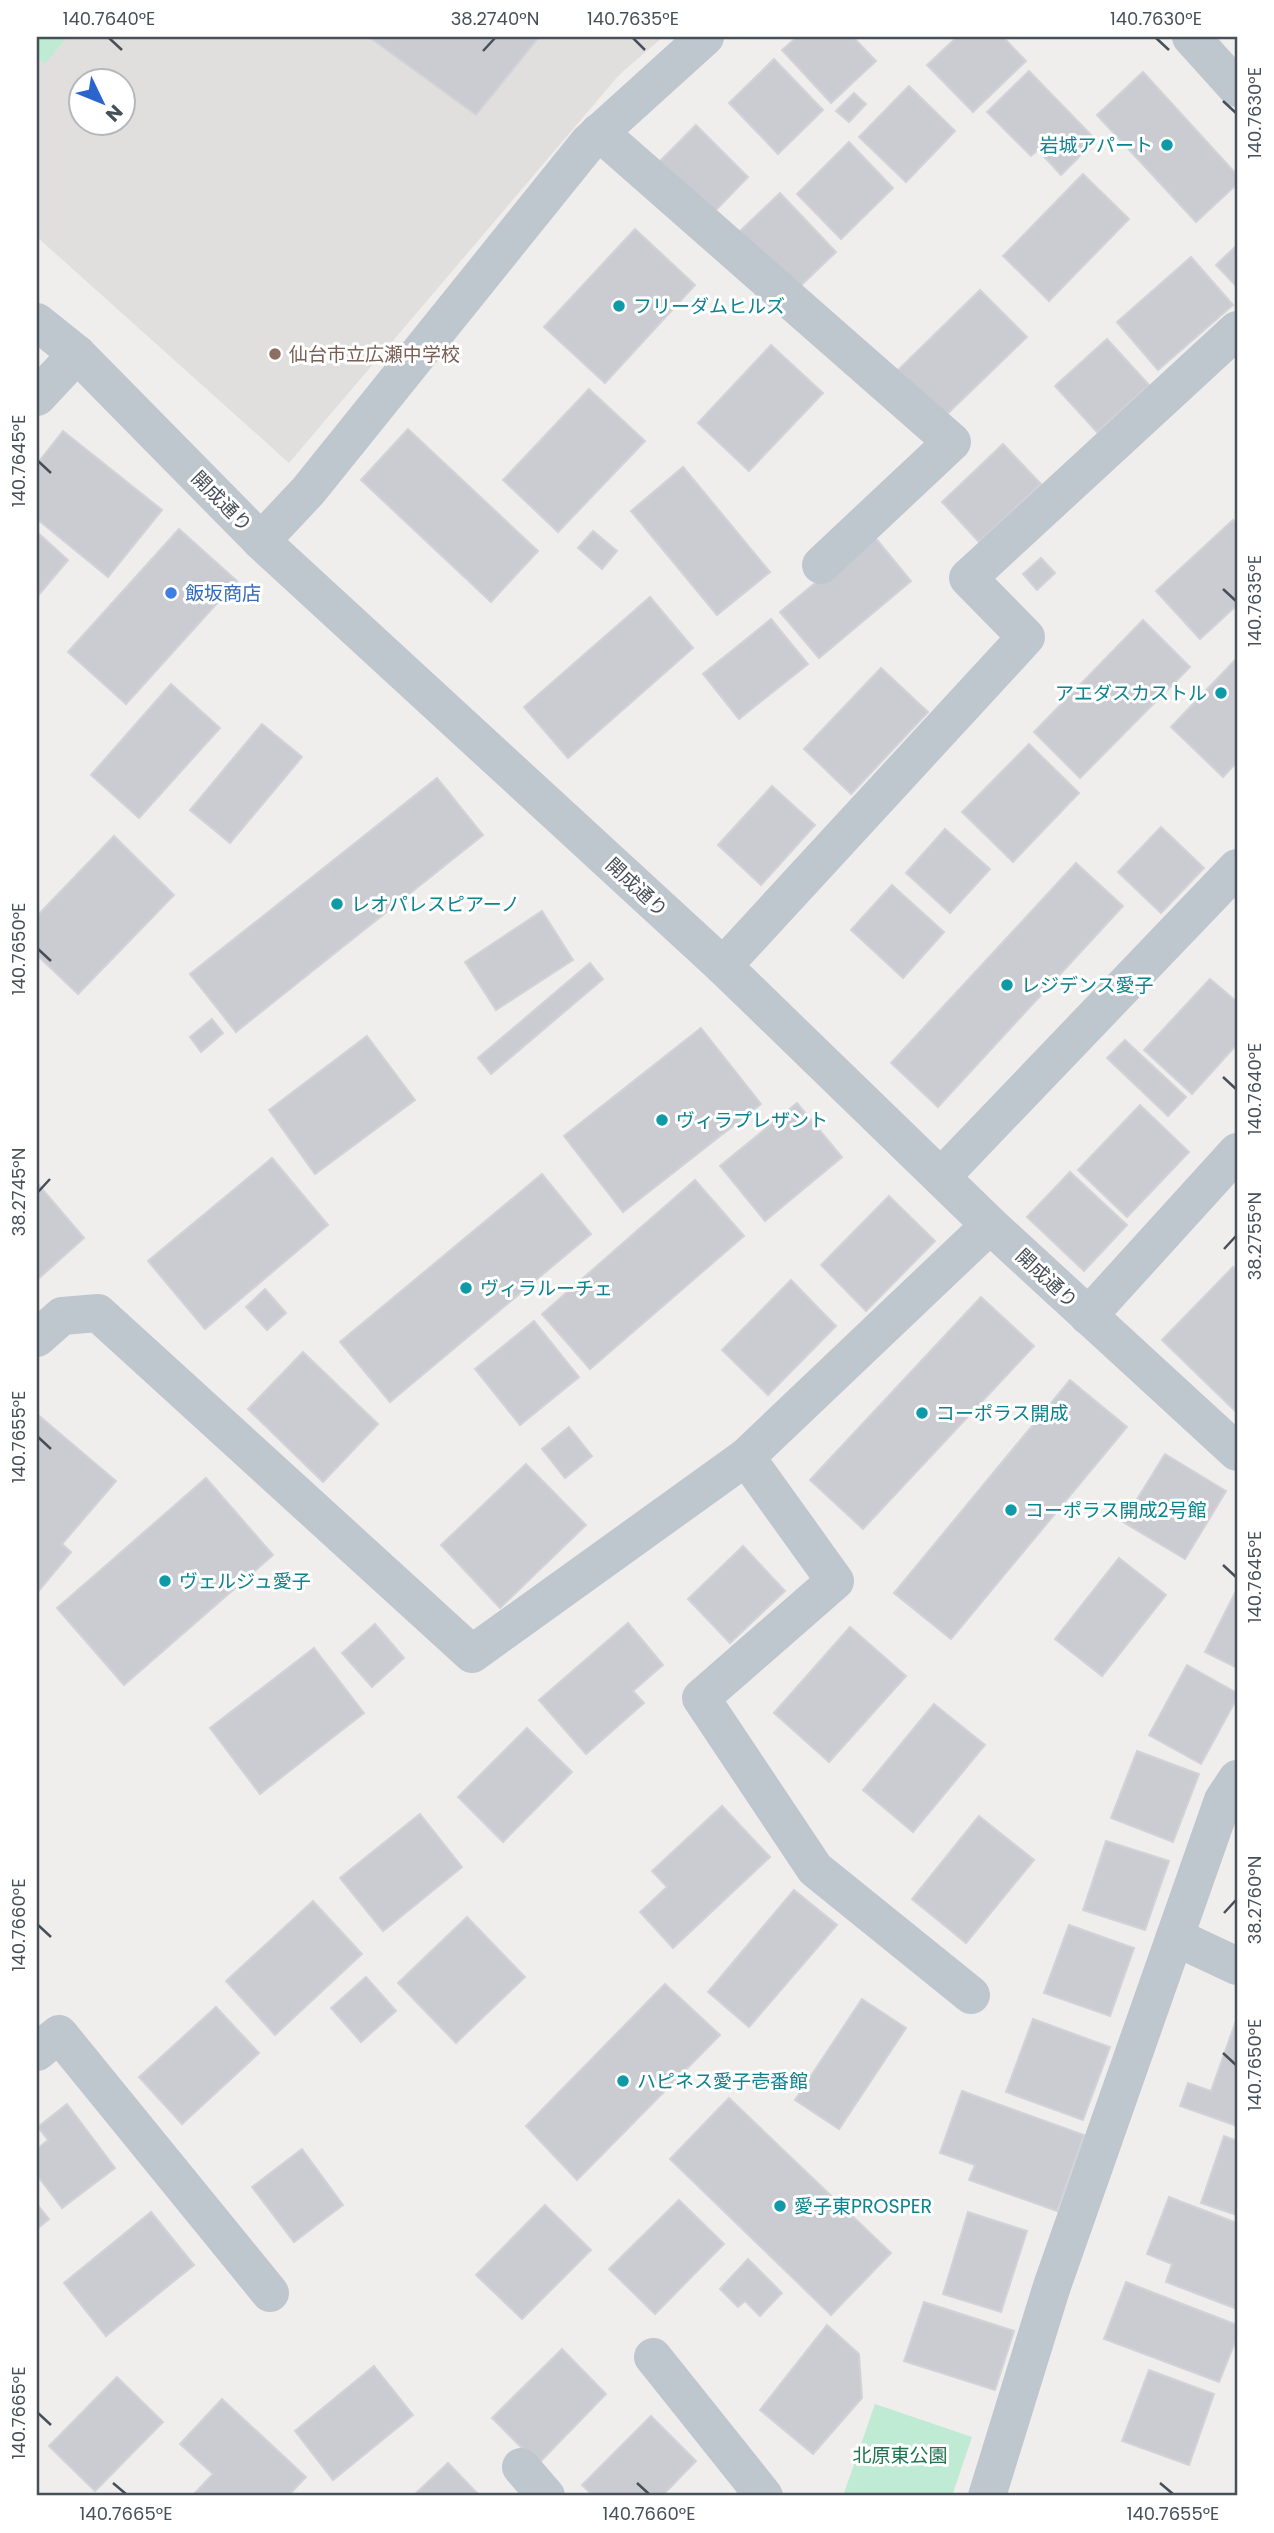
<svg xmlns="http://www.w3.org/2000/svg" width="1274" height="2533" font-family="Poppins,'Noto Sans JP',sans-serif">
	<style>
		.education { fill: #e1dfde; fill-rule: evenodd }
		.green { fill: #bfead3 }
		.building { fill: #cbccd2; stroke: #d2d3d8; stroke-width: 2 }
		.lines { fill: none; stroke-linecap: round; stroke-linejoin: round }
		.minor { stroke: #bfc7ce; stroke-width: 38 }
		.ticks { fill: none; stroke: #474f59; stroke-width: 2.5 }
		.culture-dot { fill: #0f9aa8; stroke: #fff; stroke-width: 2.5 }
		.education-dot { fill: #8d6e63; stroke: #fff; stroke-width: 2.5 }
		.shop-dot { fill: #3f7fe0; stroke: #fff; stroke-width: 2.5 }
		.labels { text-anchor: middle; stroke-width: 6; stroke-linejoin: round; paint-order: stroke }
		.culture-label { font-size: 19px; fill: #0d838f; stroke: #fff; text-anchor: start }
		.education-label { font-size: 19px; fill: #785e54; stroke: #fff; text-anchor: start }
		.street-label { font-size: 19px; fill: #474f59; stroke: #fff }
		.shop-label { font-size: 19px; fill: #366cbe; stroke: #fff; text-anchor: start }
		.park-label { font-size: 19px; fill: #1f7350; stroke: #fff }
		.neatline { fill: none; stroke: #474f59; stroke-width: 2.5 }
		.ticks-label { font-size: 18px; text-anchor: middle; fill: #474f59 }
	</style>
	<rect width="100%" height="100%" fill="#f0eeed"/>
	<path class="education" d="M 37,37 L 663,37 L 619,75 L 289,463 L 37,237 ZM 80,80 L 122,80 L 122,122 L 80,122 Z"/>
	<g class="green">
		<polygon points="37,37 67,37 45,64 37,57"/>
		<polygon points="875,2404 972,2437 952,2496 843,2496"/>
	</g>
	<g class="building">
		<polygon points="369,37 539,37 476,115"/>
		<polygon points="797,37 853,37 876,61 831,103 782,50"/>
		<polygon points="957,37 1003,37 1026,61 973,112 927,65"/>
		<polygon points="774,59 823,110 778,154 729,103"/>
		<polygon points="1029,71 1096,140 1061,175 1038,150 1031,156 987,112"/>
		<polygon points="1143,72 1237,175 1237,184 1196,222 1097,115"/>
		<polygon points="909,86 955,131 906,182 859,137"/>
		<polygon points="854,93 866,104 849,122 836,111"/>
		<polygon points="696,125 748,177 711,215 658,163"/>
		<polygon points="849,142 893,188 841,239 797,194"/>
		<polygon points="1083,174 1129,219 1049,301 1003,256"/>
		<polygon points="780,193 836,252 793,293 738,233"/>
		<polygon points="635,229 695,285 605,383 544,327"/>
		<polygon points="1237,245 1237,287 1216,265"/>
		<polygon points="1191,257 1233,305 1158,370 1117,322"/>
		<polygon points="980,290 1027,337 941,420 895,373"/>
		<polygon points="1107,339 1149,385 1097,432 1055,386"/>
		<polygon points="771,345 823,393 749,471 698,423"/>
		<polygon points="589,389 645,441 558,532 503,480"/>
		<polygon points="408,429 538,551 491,602 361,480"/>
		<polygon points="63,431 162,510 108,577 37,519 37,464"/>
		<polygon points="1003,444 1041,484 979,542 942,502"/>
		<polygon points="683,467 770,572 717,615 631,511"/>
		<polygon points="1233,520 1237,524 1237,605 1200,639 1156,591"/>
		<polygon points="179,529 237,581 126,704 68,652"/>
		<polygon points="593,531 617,551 602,569 578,548"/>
		<polygon points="37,532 68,560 37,597"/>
		<polygon points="873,535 911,581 819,658 780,612"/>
		<polygon points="1041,558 1055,573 1037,590 1023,574"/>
		<polygon points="650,597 693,648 568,758 524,707"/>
		<polygon points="771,619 808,664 739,719 703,674"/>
		<polygon points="1143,620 1190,667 1080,778 1034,732"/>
		<polygon points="1237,658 1237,762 1223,777 1171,727"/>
		<polygon points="881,668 928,712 851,794 804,749"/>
		<polygon points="171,684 220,728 139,818 91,775"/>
		<polygon points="262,724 302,757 230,843 190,810"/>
		<polygon points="1029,744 1079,793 1013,862 962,812"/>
		<polygon points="437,778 483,835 236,1032 190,974"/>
		<polygon points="772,786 815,825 761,885 718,845"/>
		<polygon points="1161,827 1204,868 1161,913 1118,872"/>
		<polygon points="945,829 990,869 950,913 906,873"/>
		<polygon points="114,836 174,895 78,994 37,955 37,916"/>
		<polygon points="1076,863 1123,906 938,1107 891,1063"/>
		<polygon points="892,885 944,932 903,978 851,930"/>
		<polygon points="542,911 573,960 496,1010 465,962"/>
		<polygon points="590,963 603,979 491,1074 478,1058"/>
		<polygon points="1210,979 1237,1002 1237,1044 1192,1094 1144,1050"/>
		<polygon points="212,1019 223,1033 201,1052 190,1037"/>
		<polygon points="701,1028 761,1104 623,1212 564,1136"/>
		<polygon points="367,1036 415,1100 315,1174 269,1110"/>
		<polygon points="1125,1040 1186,1097 1168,1116 1107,1058"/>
		<polygon points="797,1103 842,1157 765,1221 720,1166"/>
		<polygon points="1140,1105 1189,1152 1127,1217 1078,1170"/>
		<polygon points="272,1158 328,1225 205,1329 148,1261"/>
		<polygon points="1070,1172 1127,1225 1084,1271 1027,1217"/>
		<polygon points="542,1174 591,1234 390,1402 340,1342"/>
		<polygon points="695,1180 744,1236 590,1369 542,1314"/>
		<polygon points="37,1183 84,1238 37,1280"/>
		<polygon points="889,1196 935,1241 866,1311 821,1265"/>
		<polygon points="1233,1267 1237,1271 1236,1412 1162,1340"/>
		<polygon points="791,1280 836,1326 768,1395 722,1350"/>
		<polygon points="265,1289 286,1313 267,1330 246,1307"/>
		<polygon points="981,1297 1034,1346 863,1529 810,1480"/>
		<polygon points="534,1321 579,1377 520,1425 475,1369"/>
		<polygon points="303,1352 378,1424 323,1482 248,1409"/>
		<polygon points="1070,1380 1127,1427 951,1639 894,1593"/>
		<polygon points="37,1414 116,1481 62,1544 71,1552 37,1593"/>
		<polygon points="569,1427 592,1456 565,1478 542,1449"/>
		<polygon points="1165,1454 1226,1491 1185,1559 1123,1522"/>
		<polygon points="526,1464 586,1525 500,1608 441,1545"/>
		<polygon points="206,1478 273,1555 124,1685 57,1608"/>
		<polygon points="743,1546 785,1591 730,1643 688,1599"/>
		<polygon points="1119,1558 1166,1595 1102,1676 1055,1639"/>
		<polygon points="1237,1589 1237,1668 1205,1652"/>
		<polygon points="628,1623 663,1665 633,1691 644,1703 586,1754 539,1700"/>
		<polygon points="375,1624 404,1658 372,1687 342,1653"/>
		<polygon points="850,1627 906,1676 829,1762 774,1713"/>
		<polygon points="314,1648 364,1713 260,1794 210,1728"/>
		<polygon points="1187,1665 1237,1693 1237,1698 1201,1764 1149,1735"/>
		<polygon points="934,1704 985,1745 913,1832 863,1790"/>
		<polygon points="527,1728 572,1772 503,1842 458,1797"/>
		<polygon points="1137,1751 1199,1774 1173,1842 1111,1818"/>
		<polygon points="722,1806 770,1857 673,1948 640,1912 667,1887 652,1871"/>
		<polygon points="420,1814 462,1867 383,1931 340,1878"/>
		<polygon points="979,1816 1034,1860 966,1943 912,1899"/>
		<polygon points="1106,1841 1169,1861 1145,1930 1083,1910"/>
		<polygon points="794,1890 837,1925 749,2027 708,1992"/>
		<polygon points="313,1901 362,1954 275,2035 226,1981"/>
		<polygon points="467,1917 525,1977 456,2043 398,1983"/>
		<polygon points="1069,1925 1134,1948 1110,2016 1044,1993"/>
		<polygon points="366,1977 396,2011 361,2042 331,2008"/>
		<polygon points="665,1984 720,2035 577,2180 526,2126"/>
		<polygon points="862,1999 906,2028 839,2129 795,2100"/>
		<polygon points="216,2007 259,2053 182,2124 139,2077"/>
		<polygon points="1237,2018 1237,2126 1180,2106 1188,2083 1211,2091"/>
		<polygon points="1033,2019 1110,2047 1083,2120 1006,2092"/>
		<polygon points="962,2091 1084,2135 1057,2211 969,2180 975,2165 940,2153"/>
		<polygon points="729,2098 891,2253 831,2315 670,2159"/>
		<polygon points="67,2104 115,2168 62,2208 37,2175 37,2149 48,2140 38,2127"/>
		<polygon points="1224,2136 1237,2141 1237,2215 1201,2203"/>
		<polygon points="302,2149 343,2205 294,2242 252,2187"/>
		<polygon points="1169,2197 1237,2223 1237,2309 1166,2282 1172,2264 1147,2254"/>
		<polygon points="679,2200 724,2244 655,2314 609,2269"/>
		<polygon points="37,2204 49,2219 37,2229"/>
		<polygon points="545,2205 591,2250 522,2319 476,2275"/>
		<polygon points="151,2212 194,2265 106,2336 64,2283"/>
		<polygon points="968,2212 1027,2231 1001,2312 943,2294"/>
		<polygon points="748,2259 782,2293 760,2316 745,2301 738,2307 720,2289"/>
		<polygon points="1126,2282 1237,2325 1237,2337 1219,2382 1104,2339"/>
		<polygon points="924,2302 1014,2331 995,2390 904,2361"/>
		<polygon points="827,2325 859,2354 862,2398 813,2454 760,2410"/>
		<polygon points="562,2349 606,2394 538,2464 492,2418"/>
		<polygon points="374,2366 413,2415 333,2480 295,2431"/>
		<polygon points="1149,2370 1214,2394 1189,2465 1122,2441"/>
		<polygon points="117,2377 163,2422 95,2491 49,2446"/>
		<polygon points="222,2399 306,2477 288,2496 192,2496 213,2474 180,2444"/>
		<polygon points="651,2416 696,2461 662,2496 593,2496 582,2485"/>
		<polygon points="448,2463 480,2496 413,2496"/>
	</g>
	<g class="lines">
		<g class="minor">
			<polyline points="1191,37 1237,88"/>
			<polyline points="599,132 952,442 821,565"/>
			<polyline points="37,322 77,354 261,541 723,966 990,1225 1237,1452"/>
			<polyline points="37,397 77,354"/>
			<polyline points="261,541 308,491 589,142 705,37"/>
			<polyline points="723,966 1026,637 968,578 1237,330"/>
			<polyline points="941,1177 1237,868"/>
			<polyline points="1088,1316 1237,1152"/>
			<polyline points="37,1338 62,1316 98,1313 472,1654 746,1457 990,1225"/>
			<polyline points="746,1457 835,1581 701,1698 815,1869 971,1995"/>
			<polyline points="1175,1937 1237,1966"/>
			<polyline points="37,2052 59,2034 270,2293"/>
			<polyline points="653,2357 764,2496"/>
			<polyline points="521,2467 546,2496"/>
			<polyline points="987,2496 1052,2286 1223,1800 1237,1779"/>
		</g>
	</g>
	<path class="ticks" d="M 109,38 L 122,50M 633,38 L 645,50M 1156,38 L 1169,50M 483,51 L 495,38M 1223,101 L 1236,113M 38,461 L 51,473M 1223,589 L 1236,601M 38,949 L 51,961M 1223,1077 L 1236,1089M 38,1192 L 50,1179M 1224,1249 L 1236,1236M 38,1437 L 51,1449M 1223,1565 L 1236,1577M 1224,1913 L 1236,1900M 38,1925 L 51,1937M 1223,2053 L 1236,2065M 38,2413 L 51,2425M 113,2483 L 126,2494M 637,2483 L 649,2494M 1160,2483 L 1173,2494"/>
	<g class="culture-dot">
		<circle cx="1167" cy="145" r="7"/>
		<circle cx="619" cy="306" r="7"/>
		<circle cx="1221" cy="693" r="7"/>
		<circle cx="337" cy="904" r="7"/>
		<circle cx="1007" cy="985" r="7"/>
		<circle cx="662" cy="1120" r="7"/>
		<circle cx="466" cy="1288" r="7"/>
		<circle cx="922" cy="1413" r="7"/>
		<circle cx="1011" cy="1510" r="7"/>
		<circle cx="165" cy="1581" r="7"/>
		<circle cx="623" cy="2081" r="7"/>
		<circle cx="780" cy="2206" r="7"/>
	</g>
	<circle class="education-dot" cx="275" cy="354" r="7"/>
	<circle class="shop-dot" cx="171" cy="593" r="7"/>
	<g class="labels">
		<g class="culture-label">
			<text x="1153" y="152" text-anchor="end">岩城アパート</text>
			<text x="633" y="313">フリーダムヒルズ</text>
			<text x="1207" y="700" text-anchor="end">アエダスカストル</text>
			<text x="351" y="911">レオパレスピアーノ</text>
			<text x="1021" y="992">レジデンス愛子</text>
			<text x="676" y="1127">ヴィラプレザント</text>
			<text x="480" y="1295">ヴィラルーチェ</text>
			<text x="936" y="1420">コーポラス開成</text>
			<text x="1025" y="1517">コーポラス開成2号館</text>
			<text x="179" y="1588">ヴェルジュ愛子</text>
			<text x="637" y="2088">ハピネス愛子壱番館</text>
			<text x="794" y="2213">愛子東PROSPER</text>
		</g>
		<g class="education-label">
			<text x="289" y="361">仙台市立広瀬中学校</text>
		</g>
		<g class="street-label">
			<text transform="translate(222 501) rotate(45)" y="7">開成通り</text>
			<text transform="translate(637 887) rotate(43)" y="7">開成通り</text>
			<text transform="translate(1047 1278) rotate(43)" y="7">開成通り</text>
		</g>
		<g class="shop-label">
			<text x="185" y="600">飯坂商店</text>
		</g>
		<g class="park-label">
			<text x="900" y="2462">北原東公園</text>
		</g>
	</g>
	<rect width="1274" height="2533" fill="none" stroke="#ffffff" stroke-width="77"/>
	<g transform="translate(102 102) rotate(133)"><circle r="33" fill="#ffffff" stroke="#b5b9bd" stroke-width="2"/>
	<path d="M0-5L12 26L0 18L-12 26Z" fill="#2a64cd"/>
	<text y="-10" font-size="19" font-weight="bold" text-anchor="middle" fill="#474f59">N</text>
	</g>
	<rect x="38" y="38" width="1198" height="2456" class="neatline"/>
	<g class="ticks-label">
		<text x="109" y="25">140.7640°E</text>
		<text x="495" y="25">38.2740°N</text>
		<text x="633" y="25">140.7635°E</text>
		<text x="1156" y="25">140.7630°E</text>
		<text transform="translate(1255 113) rotate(-90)" y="6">140.7630°E</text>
		<text transform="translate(19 461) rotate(-90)" y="6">140.7645°E</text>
		<text transform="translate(1255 601) rotate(-90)" y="6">140.7635°E</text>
		<text transform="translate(19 949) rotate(-90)" y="6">140.7650°E</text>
		<text transform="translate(1255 1089) rotate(-90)" y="6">140.7640°E</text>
		<text transform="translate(19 1192) rotate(-90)" y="6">38.2745°N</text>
		<text transform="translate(1255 1236) rotate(-90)" y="6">38.2755°N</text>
		<text transform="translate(19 1437) rotate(-90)" y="6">140.7655°E</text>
		<text transform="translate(1255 1577) rotate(-90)" y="6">140.7645°E</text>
		<text transform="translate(1255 1900) rotate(-90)" y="6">38.2760°N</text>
		<text transform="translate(19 1925) rotate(-90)" y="6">140.7660°E</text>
		<text transform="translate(1255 2065) rotate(-90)" y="6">140.7650°E</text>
		<text transform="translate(19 2413) rotate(-90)" y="6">140.7665°E</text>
		<text x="126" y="2520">140.7665°E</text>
		<text x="649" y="2520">140.7660°E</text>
		<text x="1173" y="2520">140.7655°E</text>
	</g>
</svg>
